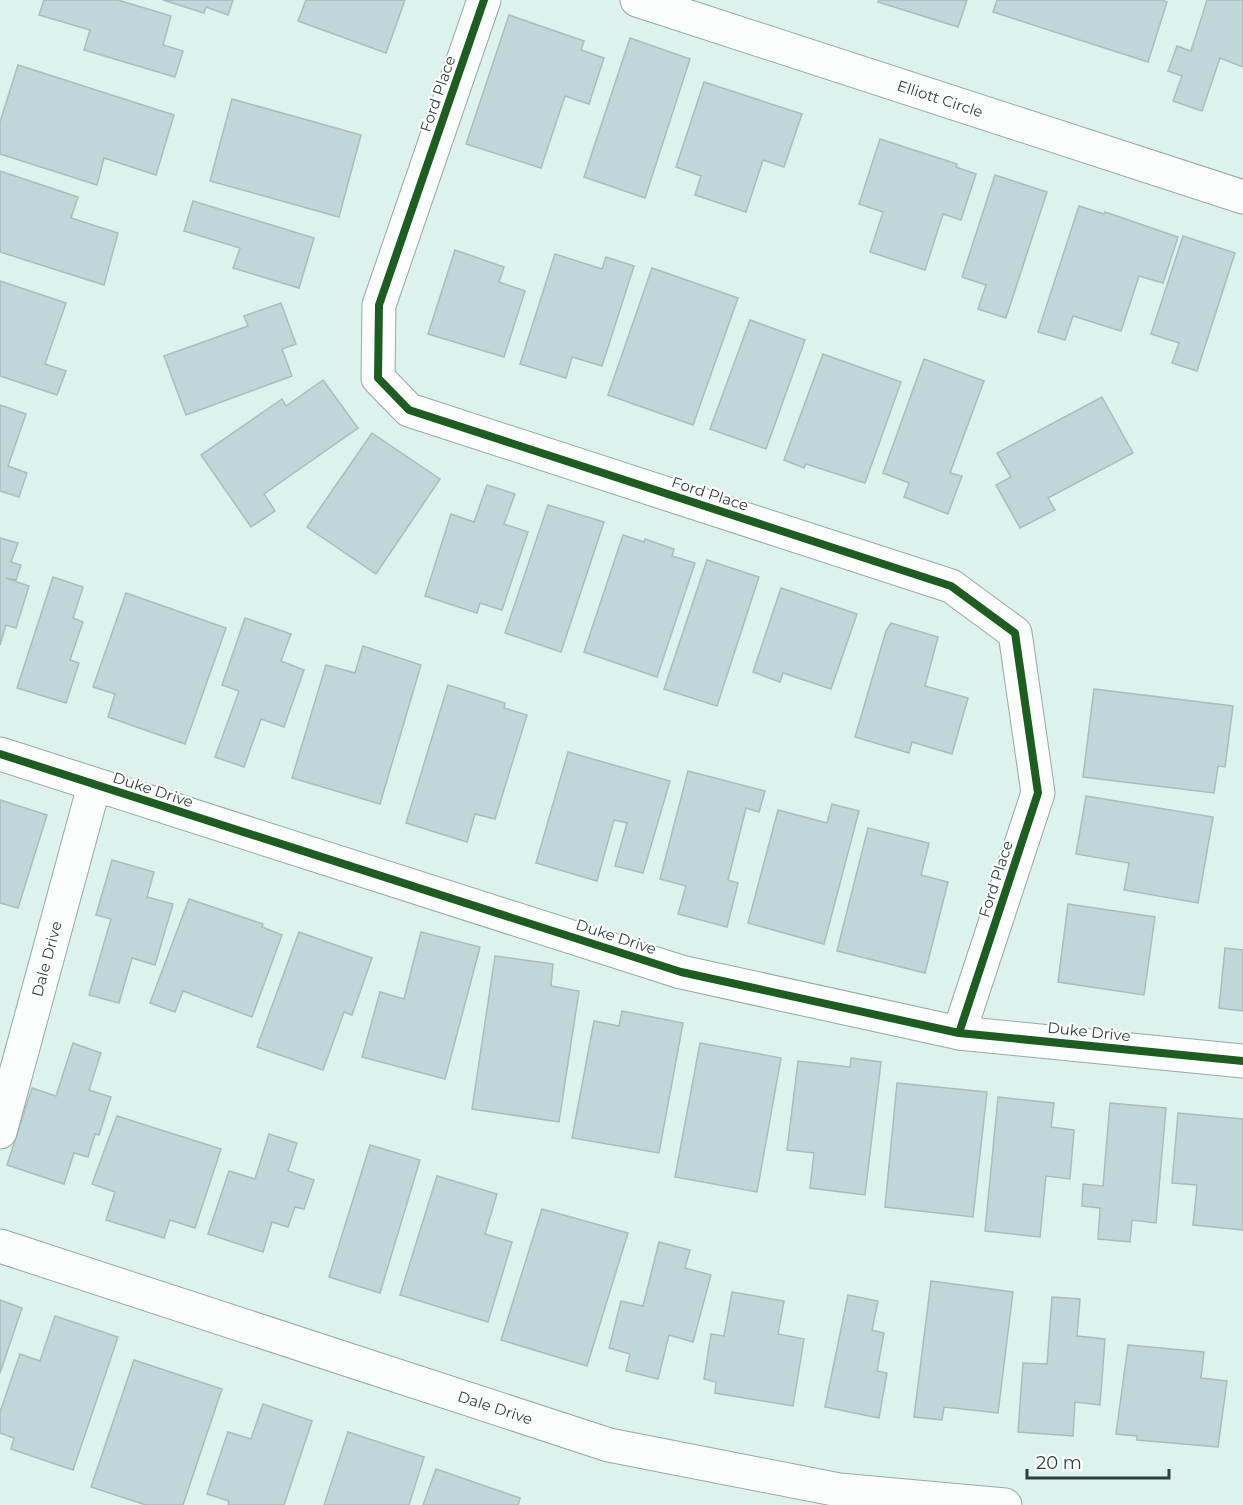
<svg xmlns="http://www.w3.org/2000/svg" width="1243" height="1505" font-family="Montserrat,sans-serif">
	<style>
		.building { fill: #bfd7d9; stroke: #abbcbc; stroke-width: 1.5 }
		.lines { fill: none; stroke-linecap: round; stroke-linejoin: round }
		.minor-casing { stroke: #98a9a5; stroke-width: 35 }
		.minor { stroke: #fafdfc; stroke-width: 33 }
		.cycleway-casing { stroke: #fff; stroke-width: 11 }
		.cycleway { stroke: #1b5e20; stroke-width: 8 }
		.labels { text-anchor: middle; stroke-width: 4.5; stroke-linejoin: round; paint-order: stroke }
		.street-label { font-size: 15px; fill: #303f3c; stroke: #fff }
	</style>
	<rect width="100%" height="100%" fill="#dcf2ed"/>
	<g class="building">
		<polygon points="44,0 118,0 171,16 163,45 183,51 175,77 84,50 90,30 39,15"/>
		<polygon points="163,0 233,0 228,15 206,7 204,13"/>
		<polygon points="306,0 405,0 386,53 298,21"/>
		<polygon points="879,0 967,0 958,27 878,2"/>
		<polygon points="997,0 1162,0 1167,2 1148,62 993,12"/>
		<polygon points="1207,0 1243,0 1243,67 1220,58 1202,111 1173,101 1182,76 1168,71 1177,46 1191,51"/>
		<polygon points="509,15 584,41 581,50 604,58 589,104 565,96 541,168 466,144"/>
		<polygon points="630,38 690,59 645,198 584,177"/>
		<polygon points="18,65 174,115 156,175 104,158 97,185 0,154 0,122"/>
		<polygon points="704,82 802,114 784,167 763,160 746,212 695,195 701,176 676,167"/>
		<polygon points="232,99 361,135 339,217 210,181"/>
		<polygon points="880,139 957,164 956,167 976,174 961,220 943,214 925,270 870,252 883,212 859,204"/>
		<polygon points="0,171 78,197 71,218 118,233 104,285 0,252"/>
		<polygon points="995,175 1047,192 1006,318 978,309 986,285 962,277"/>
		<polygon points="193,201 314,238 299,288 233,268 240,248 184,231"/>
		<polygon points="1079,206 1104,214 1105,212 1178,237 1163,283 1139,276 1121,331 1073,316 1065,340 1038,332"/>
		<polygon points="1183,236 1235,253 1197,371 1172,363 1179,343 1151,334"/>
		<polygon points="455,250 504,267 499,282 525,291 504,357 428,334"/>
		<polygon points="555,254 602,269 606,257 634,266 602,366 572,357 566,378 520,364"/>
		<polygon points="652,268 738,298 693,425 608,395"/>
		<polygon points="0,281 66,303 45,364 66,371 57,395 0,376"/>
		<polygon points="281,303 296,344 282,349 292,376 186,415 164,356 248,326 244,316"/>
		<polygon points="750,320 805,340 766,449 710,429"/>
		<polygon points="823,354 901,382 865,483 806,464 804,468 784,460"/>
		<polygon points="924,359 984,381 950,473 962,476 948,514 904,497 909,483 883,473"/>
		<polygon points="323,380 358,428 264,494 275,511 251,527 201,455 282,399 286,406"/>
		<polygon points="1102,397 1133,453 1048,498 1055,510 1020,528 996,485 1011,477 997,453"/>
		<polygon points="0,405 26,414 8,466 27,473 19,497 0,491"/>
		<polygon points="372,433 440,479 376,574 307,527"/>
		<polygon points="487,485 515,494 504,524 528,532 502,610 480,603 477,613 425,596 451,514 474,522"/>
		<polygon points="548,505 604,522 561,652 505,633"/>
		<polygon points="623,535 644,542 645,539 674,549 672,556 695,563 657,677 584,652"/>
		<polygon points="0,538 18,543 11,562 21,565 16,580 6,578 29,586 16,628 6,625 0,645"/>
		<polygon points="707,560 759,577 717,706 664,689"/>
		<polygon points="53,577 83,587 73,618 83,622 70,660 79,663 66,703 17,688"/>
		<polygon points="781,588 857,614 831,689 783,673 780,682 753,672"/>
		<polygon points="126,593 226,628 185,744 108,717 115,694 93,687"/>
		<polygon points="245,618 291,634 281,661 304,670 284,727 261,719 244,767 215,757 239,691 222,685"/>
		<polygon points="891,623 938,637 925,686 968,698 952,754 912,742 909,753 855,737 886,631"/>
		<polygon points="363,646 421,665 380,804 292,778 326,665 355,673"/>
		<polygon points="448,685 505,703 504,708 527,715 495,819 475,814 467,842 406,823"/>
		<polygon points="1094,689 1233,706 1225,767 1218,766 1214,793 1083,777"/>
		<polygon points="568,752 670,781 643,873 615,866 627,823 614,820 597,881 536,863"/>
		<polygon points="688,771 765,791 759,812 746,808 728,880 738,883 727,927 678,914 686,886 660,879"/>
		<polygon points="1086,796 1213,817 1198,903 1124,890 1129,863 1076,854"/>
		<polygon points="0,800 47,815 18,908 0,903"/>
		<polygon points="832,804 859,811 824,944 748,923 778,810 827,823"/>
		<polygon points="868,828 929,843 921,875 948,882 925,973 837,951"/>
		<polygon points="112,860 154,872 147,897 173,904 155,965 132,958 119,1003 89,995 111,919 96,915"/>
		<polygon points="189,899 263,924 262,927 282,935 252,1017 183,991 175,1012 150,1003"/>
		<polygon points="1068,904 1155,917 1144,995 1058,982"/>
		<polygon points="299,932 372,958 352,1015 344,1012 323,1070 257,1047"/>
		<polygon points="421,932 480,947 445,1079 362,1057 380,992 404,999"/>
		<polygon points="1225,948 1243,950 1243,1011 1219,1008"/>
		<polygon points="495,956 553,964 551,986 579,991 559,1122 472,1109"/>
		<polygon points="622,1011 683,1023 659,1153 572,1138 594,1021 619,1026"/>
		<polygon points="73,1043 101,1053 89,1090 111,1097 99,1135 95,1134 88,1157 74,1153 64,1184 7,1165 32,1088 56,1096"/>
		<polygon points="700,1043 781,1058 757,1192 675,1177"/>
		<polygon points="851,1058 881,1062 865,1195 810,1188 814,1153 787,1150 798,1061 850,1067"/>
		<polygon points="897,1083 987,1092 973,1217 885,1207"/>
		<polygon points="998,1097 1054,1103 1051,1127 1074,1130 1070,1179 1046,1176 1040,1237 985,1231"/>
		<polygon points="1110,1103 1166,1108 1156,1223 1132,1220 1130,1242 1098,1239 1100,1208 1082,1206 1083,1184 1103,1186"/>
		<polygon points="1178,1113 1243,1119 1243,1230 1193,1225 1197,1185 1172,1183"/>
		<polygon points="117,1116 221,1149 195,1228 170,1220 164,1238 106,1220 115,1192 92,1184"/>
		<polygon points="269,1134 297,1143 288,1171 314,1180 304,1209 295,1207 288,1227 272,1222 263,1252 208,1234 229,1171 255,1179"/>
		<polygon points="370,1145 420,1160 380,1293 329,1277"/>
		<polygon points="437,1176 497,1194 485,1234 512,1242 488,1322 400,1295"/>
		<polygon points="542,1209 628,1233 587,1366 501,1340"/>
		<polygon points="659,1242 690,1250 685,1268 711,1275 693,1342 669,1335 658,1379 626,1371 630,1354 609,1348 621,1301 643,1306"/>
		<polygon points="931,1281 1013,1292 998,1413 944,1407 942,1420 914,1417"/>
		<polygon points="732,1292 784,1301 778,1334 804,1339 793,1406 715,1393 716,1382 704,1379 711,1334 724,1336"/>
		<polygon points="848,1295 878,1301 872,1330 884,1333 877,1371 887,1373 879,1418 825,1407"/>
		<polygon points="1052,1297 1080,1299 1077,1336 1105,1339 1100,1405 1075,1402 1073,1436 1018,1432 1023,1363 1047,1364"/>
		<polygon points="0,1300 22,1308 0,1373"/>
		<polygon points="55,1316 118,1337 73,1470 11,1449 14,1438 0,1433 0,1412 20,1354 40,1361"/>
		<polygon points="1128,1345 1204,1352 1201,1378 1227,1381 1218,1447 1137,1440 1137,1436 1116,1434"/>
		<polygon points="134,1360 222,1389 183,1505 146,1505 91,1487"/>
		<polygon points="263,1404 312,1421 284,1505 228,1505 229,1501 207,1494 228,1432 251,1439"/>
		<polygon points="348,1432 424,1457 409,1505 324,1505"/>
		<polygon points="436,1469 520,1498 518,1505 423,1505"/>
	</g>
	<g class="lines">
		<defs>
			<g id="minor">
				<polyline points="484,0 379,305 378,378 409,410 951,586 1015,633 1038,793 959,1033"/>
				<polyline points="637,0 1243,197"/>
				<polyline points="0,754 681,972 959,1033 1243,1061"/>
				<polyline points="0,1132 94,786"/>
				<polyline points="0,1246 609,1445 839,1490 1005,1505"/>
			</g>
		</defs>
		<use href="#minor" class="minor-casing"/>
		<use href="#minor" class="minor"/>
		<defs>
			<g id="cycleway">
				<polyline points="484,0 379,305 378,378 409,410 951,586 1015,633 1038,793 959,1033"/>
				<polyline points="0,754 681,972 959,1033 1243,1061"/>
			</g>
		</defs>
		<use href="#cycleway" class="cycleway-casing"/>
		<use href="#cycleway" class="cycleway"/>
	</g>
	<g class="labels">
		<g class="street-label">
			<text transform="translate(438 94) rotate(-71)" y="5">Ford Place</text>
			<text transform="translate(940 99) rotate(18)" y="5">Elliott Circle</text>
			<text transform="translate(710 494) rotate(18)" y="5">Ford Place</text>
			<text transform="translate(153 790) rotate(18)" y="5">Duke Drive</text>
			<text transform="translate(996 879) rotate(-72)" y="5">Ford Place</text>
			<text transform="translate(616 937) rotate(18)" y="5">Duke Drive</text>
			<text transform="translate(47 959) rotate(-75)" y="5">Dale Drive</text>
			<text transform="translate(1089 1032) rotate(6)" y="5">Duke Drive</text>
			<text transform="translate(495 1408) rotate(18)" y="5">Dale Drive</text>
		</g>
	</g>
	<path d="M1027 1469v9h142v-9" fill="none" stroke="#303f3c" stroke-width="3"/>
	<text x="1036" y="1469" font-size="18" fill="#303f3c" stroke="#ffffff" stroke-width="4.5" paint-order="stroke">20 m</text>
</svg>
